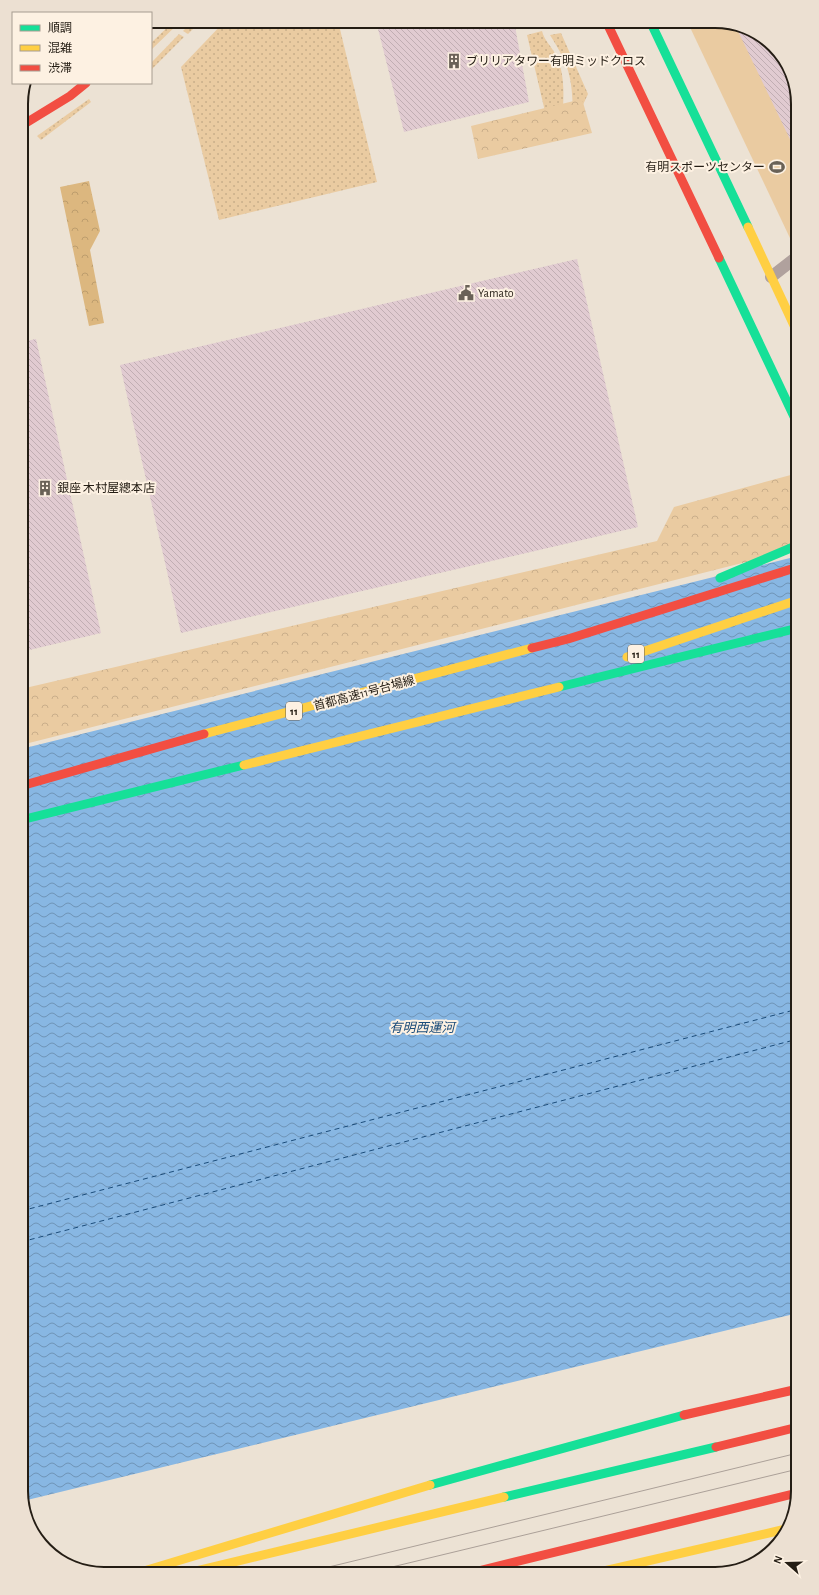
<svg xmlns="http://www.w3.org/2000/svg" width="819" height="1595" font-family="'Alegreya Sans','Noto Sans JP',sans-serif">
	<style>
		.grass { fill: url(#grass-dots) }
		.forest { fill: url(#forest-crowns) }
		.park { fill: url(#park-crowns) }
		.pitch { fill: #eacba1 }
		.water { fill: url(#water-waves) }
		.lines { fill: none; stroke-linecap: round; stroke-linejoin: round }
		.ferry { stroke: #1b4c7a; stroke-width: 1; stroke-dasharray: 5 4; stroke-linecap: butt }
		.building { fill: url(#building-back-hatch) }
		.lane { stroke: #b0a19d; stroke-width: 12 }
		.fast { stroke: #16e098; stroke-width: 9 }
		.slow { stroke: #ffcf43; stroke-width: 9 }
		.jam { stroke: #f24e42; stroke-width: 9 }
		.tram { stroke: #aba098; stroke-width: 1 }
		.labels { text-anchor: middle; stroke-width: 4; stroke-linejoin: round; paint-order: stroke }
		.shield { fill: #fdf1e2; stroke: #655d52; stroke-width: 1 }
		.shield-label { font-size: 11px; font-weight: bold; fill: #241d14 }
		.poi-label { font-size: 12px; fill: #241d14; stroke: #fdf1e2; text-anchor: start }
		.street-label { font-size: 12px; fill: #241d14; stroke: #fdf1e2 }
		.water-label { font-size: 13px; font-style: italic; fill: #1b4c7a; stroke: #fdf1e2 }
		.rim { fill: none; stroke: #241d14; stroke-width: 2 }
	</style>
	<defs>
		<pattern id="grass-dots" width="8" height="8" patternUnits="userSpaceOnUse"><rect width="8" height="8" fill="#eacba1"/><path d="M2 2h.1M6 6h.1" fill="none" stroke="#c9ae8a" stroke-width="1.8" stroke-linecap="round"/></pattern>
		<pattern id="forest-crowns" width="20" height="18" patternUnits="userSpaceOnUse"><rect width="20" height="18" fill="#dcb77f"/><path d="M2 6a3 3 0 1 1 6 0M12 15a3 3 0 1 1 6 0" fill="none" stroke="#bd9d6d"/></pattern>
		<pattern id="park-crowns" width="20" height="18" patternUnits="userSpaceOnUse"><rect width="20" height="18" fill="#eacba1"/><path d="M2 6a3 3 0 1 1 6 0M12 15a3 3 0 1 1 6 0" fill="none" stroke="#c9ae8a"/></pattern>
		<pattern id="water-waves" width="16" height="10" patternUnits="userSpaceOnUse"><rect width="16" height="10" fill="#88b7e3"/><path d="M0 5q4-4 8 0t8 0" fill="none" stroke="#6f94b7"/></pattern>
		<pattern id="building-back-hatch" width="6" height="6" patternUnits="userSpaceOnUse"><rect width="6" height="6" fill="#e1cbd1"/><path d="M-1 5l2 2M0 0l6 6M5-1l2 2" fill="none" stroke="#c1aeb3"/></pattern>
	</defs>
	<rect width="100%" height="100%" fill="#ece2d4"/>
	<g class="grass">
		<polygon points="174,21 181,21 151,50 151,43"/>
		<polygon points="193,21 201,21 188,34 183,31"/>
		<polygon points="225,21 338,21 377,182 219,220 181,67"/>
		<path d="M 542,31 C 544,40 552,47 556,55 C 564,71 564,91 563,108 L 547,120 L 527,35 Z"/>
		<path d="M 561,33 L 588,94 L 581,109 L 573,112 C 572,76 569,65 550,35 Z"/>
		<polygon points="179,34 184,37 151,70 151,63"/>
		<polygon points="89,99 91,102 41,140 37,136"/>
	</g>
	<polygon class="forest" points="89,181 100,231 90,250 104,323 89,326 60,187"/>
	<g class="park">
		<polygon points="582,99 592,133 478,159 471,126"/>
		<polygon points="798,473 798,549 21,745 21,689 657,541 674,507"/>
	</g>
	<polygon class="pitch" points="687,21 720,21 761,35 792,72 798,104 798,255"/>
	<polygon class="water" points="798,556 798,1313 23,1501 21,1491 21,749"/>
	<g class="lines">
		<g class="ferry">
			<polyline points="21,1211 798,1009"/>
			<polyline points="21,1242 798,1039"/>
		</g>
	</g>
	<g class="building">
		<polygon points="376,21 514,21 529,102 404,132"/>
		<polygon points="736,27 761,35 792,72 798,104 798,156"/>
		<polygon points="577,259 638,527 181,633 120,365"/>
		<polygon points="36,339 101,633 21,652 21,342"/>
	</g>
	<g class="lines">
		<polyline class="lane" points="771,277 798,256"/>
		<g class="fast">
			<polyline points="650,21 748,227"/>
			<polyline points="719,258 798,425"/>
			<polyline points="720,578 798,545"/>
			<polyline points="559,687 798,628"/>
			<polyline points="21,820 244,765"/>
			<polyline points="430,1485 684,1415"/>
			<polyline points="504,1497 716,1447"/>
		</g>
		<g class="slow">
			<polyline points="748,227 798,334"/>
			<polyline points="627,657 798,600"/>
			<polyline points="204,734 532,648"/>
			<polyline points="244,765 559,687"/>
			<polyline points="134,1574 430,1485"/>
			<polyline points="184,1574 504,1497"/>
			<polyline points="591,1574 786,1529"/>
		</g>
		<g class="jam">
			<polyline points="606,21 719,258"/>
			<polyline points="151,25 155,21"/>
			<polyline points="21,126 70,96 86,83"/>
			<polyline points="532,648 568,639 798,567"/>
			<polyline points="21,786 204,734"/>
			<polyline points="684,1415 798,1389"/>
			<polyline points="716,1447 798,1427"/>
			<polyline points="466,1574 797,1493"/>
		</g>
		<g class="tram">
			<polyline points="300,1574 798,1453"/>
			<polyline points="363,1574 798,1469"/>
		</g>
	</g>
	<defs>
		<symbol id="building-bare" viewBox="-9 -9 18 18"><path d="M-4-6H4V6H1V3H-1V6H-4ZM-2.5-4.3h1.7v1.8h-1.7ZM.8-4.3h1.7v1.8H.8ZM-2.5-1h1.7V.8h-1.7ZM.8-1h1.7V.8H.8Z" fill="#6a6257" stroke="#fdf1e2" stroke-width="2.5" paint-order="stroke"/></symbol>
		<symbol id="stadium-bare" viewBox="-9 -9 18 18"><path d="M0-5a6.5 5 0 1 0 0 10a6.5 5 0 1 0 0-10ZM-3.5-1.8h7v3.6h-7Z" fill="#6a6257" stroke="#fdf1e2" stroke-width="2.5" paint-order="stroke"/></symbol>
		<symbol id="civic-bare" viewBox="-9 -9 18 18"><path d="M-.6-6.5H3V-4.5H.6V-3L4-1V1h2V6H-6V1h2V-1L-.6-3ZM-1.2 2.5V6h2.4V2.5Z" fill="#6a6257" stroke="#fdf1e2" stroke-width="2.5" paint-order="stroke"/></symbol>
	</defs>
	<g fill-rule="evenodd">
		<use href="#building-bare" x="443" y="50" width="22" height="22"/>
		<use href="#stadium-bare" x="766" y="156" width="22" height="22"/>
		<use href="#civic-bare" x="455" y="282" width="22" height="22"/>
		<use href="#building-bare" x="34" y="477" width="22" height="22"/>
	</g>
	<g class="labels">
		<g class="shield">
			<rect x="628" y="645" width="16" height="18" rx="3"/>
			<rect x="286" y="702" width="16" height="18" rx="3"/>
		</g>
		<g class="shield-label">
			<text x="636" y="658">11</text>
			<text x="294" y="715">11</text>
		</g>
		<g class="poi-label">
			<text x="466" y="65">ブリリアタワー有明ミッドクロス</text>
			<text x="765" y="171" text-anchor="end">有明スポーツセンター</text>
			<text x="478" y="297">Yamato</text>
			<text x="57" y="492">銀座 木村屋總本店</text>
		</g>
		<g class="street-label">
			<text transform="translate(364 693) rotate(-15)" y="4">首都高速11号台場線</text>
		</g>
		<g class="water-label">
			<text x="422" y="1032">有明西運河</text>
		</g>
	</g>
	<path d="M0 0H819V1595H0ZM104 28H715A76 76 0 0 1 791 104V1491A76 76 0 0 1 715 1567H104A76 76 0 0 1 28 1491V104A76 76 0 0 1 104 28Z" fill="#ece0d2" fill-rule="evenodd"/>
	<path class="rim" d="M104 28H715A76 76 0 0 1 791 104V1491A76 76 0 0 1 715 1567H104A76 76 0 0 1 28 1491V104A76 76 0 0 1 104 28Z"/>
	<rect x="12" y="12" width="140" height="72" fill="#fdf1e2" stroke="#a69c90"/>
	<rect x="20" y="25" width="20" height="6" fill="#16e098" stroke="#a69c90"/>
	<text x="48" y="32" font-size="12" fill="#241d14">順調</text>
	<rect x="20" y="45" width="20" height="6" fill="#ffcf43" stroke="#a69c90"/>
	<text x="48" y="52" font-size="12" fill="#241d14">混雑</text>
	<rect x="20" y="65" width="20" height="6" fill="#f24e42" stroke="#a69c90"/>
	<text x="48" y="72" font-size="12" fill="#241d14">渋滞</text>
	<g transform="translate(787 1563) rotate(290)" stroke="#fdf1e2" stroke-width="3" paint-order="stroke">
	<path d="M0-3L7 15L0 10L-7 15Z" fill="#241d14"/>
	<text y="-6" font-size="11" font-weight="bold" text-anchor="middle" fill="#241d14">N</text>
	</g>
</svg>
